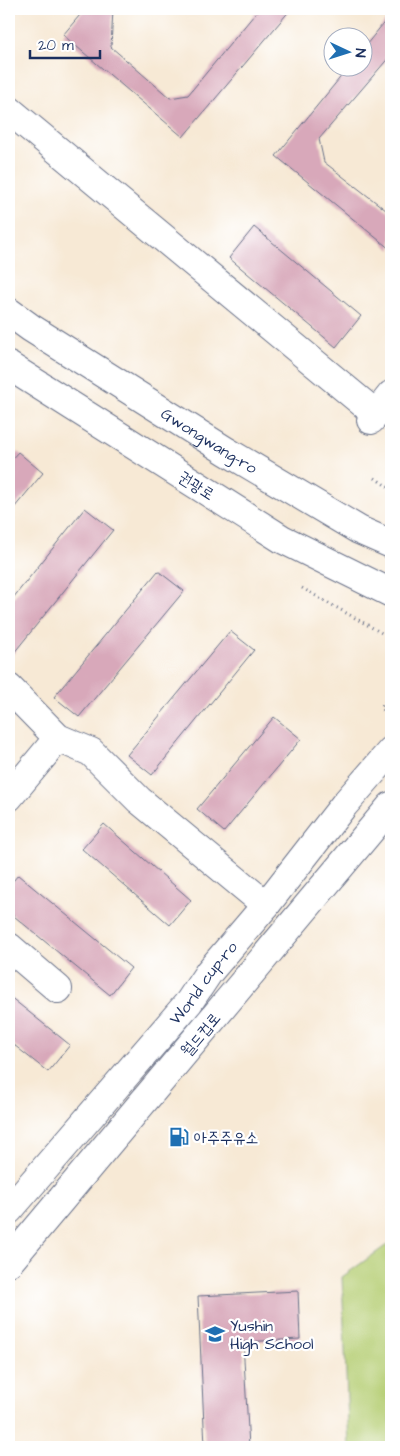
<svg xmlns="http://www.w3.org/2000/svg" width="400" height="1456" font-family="'Architects Daughter','Poor Story',sans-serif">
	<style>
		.green { fill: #b5ce73; stroke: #687e68 }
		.building { fill: #d8a8ba }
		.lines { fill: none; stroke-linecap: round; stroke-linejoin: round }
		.minor-casing { stroke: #687088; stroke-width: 30 }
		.tertiary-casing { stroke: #687088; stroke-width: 30 }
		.path { stroke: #687088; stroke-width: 3; stroke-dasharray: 1 4; stroke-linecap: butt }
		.minor { stroke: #fff; stroke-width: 28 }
		.tertiary { stroke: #fff; stroke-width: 28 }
		.labels { text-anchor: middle; stroke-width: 4.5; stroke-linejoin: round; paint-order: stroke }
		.street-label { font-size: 16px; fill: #1b2f5e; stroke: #fff }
		.poi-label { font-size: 16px; fill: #1b2f5e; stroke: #fff; text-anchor: start }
	</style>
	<rect width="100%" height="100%" fill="#fff"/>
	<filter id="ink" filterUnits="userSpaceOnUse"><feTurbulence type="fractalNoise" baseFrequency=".02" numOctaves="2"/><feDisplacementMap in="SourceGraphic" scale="10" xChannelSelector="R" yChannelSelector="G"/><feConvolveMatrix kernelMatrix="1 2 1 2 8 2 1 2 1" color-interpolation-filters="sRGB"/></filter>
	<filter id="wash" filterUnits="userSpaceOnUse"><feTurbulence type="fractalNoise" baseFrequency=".0096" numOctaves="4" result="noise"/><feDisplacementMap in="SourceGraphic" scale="20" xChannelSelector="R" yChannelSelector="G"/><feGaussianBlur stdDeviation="1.12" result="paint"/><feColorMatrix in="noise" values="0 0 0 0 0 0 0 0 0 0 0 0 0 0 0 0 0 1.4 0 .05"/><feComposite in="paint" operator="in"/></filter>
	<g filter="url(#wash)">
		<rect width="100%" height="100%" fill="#f7e9d5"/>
		<polygon class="green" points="391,1242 391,1447 349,1447 342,1277"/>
		<g id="blocks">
			<g class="building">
				<polygon points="85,9 113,9 111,47 170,98 188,95 259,9 291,9 183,137 63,35"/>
				<polygon points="391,14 391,55 319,139 324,162 391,214 391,250 276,156 348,68 362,68 362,50"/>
				<polygon points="254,227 361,316 336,347 229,258"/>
				<polygon points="18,452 43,473 9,514 9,462"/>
				<polygon points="85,508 113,530 9,659 9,603"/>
				<polygon points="158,571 184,591 79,717 54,697"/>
				<polygon points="230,631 254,650 152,775 127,755"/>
				<polygon points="274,717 301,739 224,832 197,809"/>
				<polygon points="104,824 191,900 170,925 82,849"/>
				<polygon points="18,875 131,968 110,995 9,912 9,886"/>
				<polygon points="9,996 70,1045 48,1072 9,1041"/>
				<polygon points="298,1291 300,1339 243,1342 249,1447 205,1447 198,1296"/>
			</g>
		</g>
	</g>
	<g filter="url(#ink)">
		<use href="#blocks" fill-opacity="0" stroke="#687088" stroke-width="1"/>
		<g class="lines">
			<defs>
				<g id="minor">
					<polyline points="9,110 376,414"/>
					<polyline points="371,420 391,395"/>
					<polyline points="9,688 58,738 91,752 139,800 266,905"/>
					<polyline points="9,797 58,738"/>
					<polyline points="9,947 58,989"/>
				</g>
				<g id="tertiary">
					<path id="s1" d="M 9,312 L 31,328 L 226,451 L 359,530 L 391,544"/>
					<polyline points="9,366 282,539 391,593"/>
					<path id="s2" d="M 9,1210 L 189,1002 L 209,972 L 266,905 L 344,805 L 391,751"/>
					<polyline points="9,1262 391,806"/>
				</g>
			</defs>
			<use href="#minor" class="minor-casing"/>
			<use href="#tertiary" class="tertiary-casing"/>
			<g class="path">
				<polyline points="375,478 391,489"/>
				<polyline points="302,588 387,636 391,644"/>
				<polyline points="391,693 381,708 391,721"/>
			</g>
			<use href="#minor" class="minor"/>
			<use href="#tertiary" class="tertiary"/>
		</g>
	</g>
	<defs>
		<symbol id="fuel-bare" viewBox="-9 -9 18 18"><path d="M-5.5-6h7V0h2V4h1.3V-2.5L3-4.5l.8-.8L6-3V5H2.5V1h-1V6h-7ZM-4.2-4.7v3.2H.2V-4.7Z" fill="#1f6fb2" stroke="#fff" stroke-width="2.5" paint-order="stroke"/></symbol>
		<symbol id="school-bare" viewBox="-9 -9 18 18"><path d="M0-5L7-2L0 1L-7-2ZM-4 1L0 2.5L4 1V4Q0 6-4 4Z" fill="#1f6fb2" stroke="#fff" stroke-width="2.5" paint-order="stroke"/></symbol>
	</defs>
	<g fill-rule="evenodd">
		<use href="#fuel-bare" x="165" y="1123" width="28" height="28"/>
		<use href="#school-bare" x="201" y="1320" width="28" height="28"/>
	</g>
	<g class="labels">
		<g class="street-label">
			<text dy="6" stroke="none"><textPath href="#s1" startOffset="238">Gwongwang-ro</textPath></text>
			<text transform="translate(197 485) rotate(32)" y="6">권광로</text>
			<text dy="6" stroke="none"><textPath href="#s2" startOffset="299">World cup-ro</textPath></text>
			<text transform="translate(200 1034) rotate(-50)" y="6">월드컵로</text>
		</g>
		<g class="poi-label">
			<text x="194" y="1143">아주주유소</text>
			<text x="230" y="1331">Yushin<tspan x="230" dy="18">High School</tspan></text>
		</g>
	</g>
	<rect width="400" height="1456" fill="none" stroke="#fff" stroke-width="30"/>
	<g transform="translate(348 52) rotate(94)"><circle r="24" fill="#ffffff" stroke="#a4acbf"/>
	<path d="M0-4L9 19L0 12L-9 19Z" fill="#1f6fb2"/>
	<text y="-8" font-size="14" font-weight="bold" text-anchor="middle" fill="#1b2f5e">N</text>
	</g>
	<path d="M30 50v8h70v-8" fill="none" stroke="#1b2f5e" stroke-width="2.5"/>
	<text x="38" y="50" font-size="15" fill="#1b2f5e" stroke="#ffffff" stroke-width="4" paint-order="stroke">20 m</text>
</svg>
